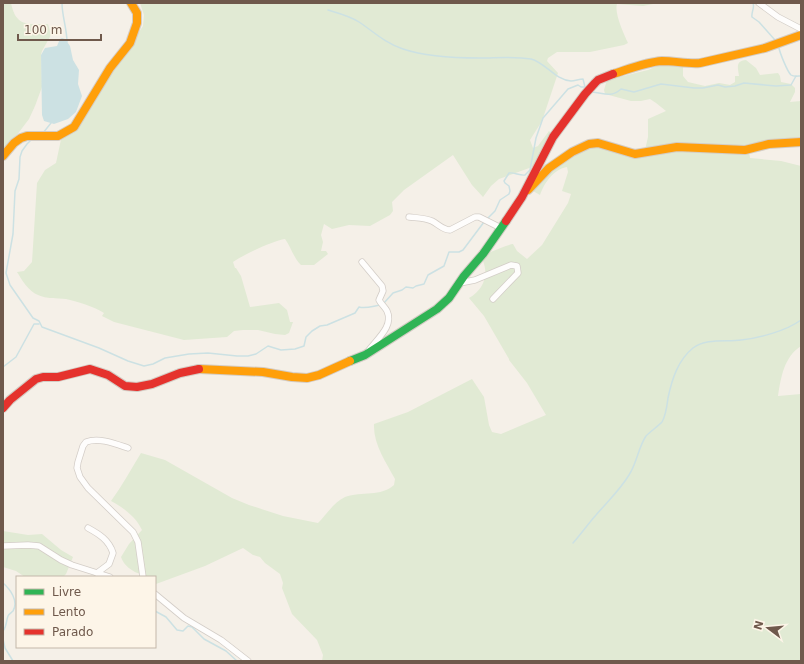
<svg xmlns="http://www.w3.org/2000/svg" width="804" height="664" font-family="'DejaVu Sans',sans-serif">
	<style>
		.green { fill: #e1ead4 }
		.water { fill: #cce1e3 }
		.lines { fill: none; stroke-linecap: round; stroke-linejoin: round }
		.stream { stroke: #cce1e3; stroke-width: 1.5 }
		.street-casing { stroke: #d3cdc7; stroke-width: 7 }
		.fast-casing { stroke: #d4ccc4; stroke-width: 10 }
		.slow-casing { stroke: #d4ccc4; stroke-width: 10 }
		.jam-casing { stroke: #d4ccc4; stroke-width: 10 }
		.street { stroke: #fefdfc; stroke-width: 5.5 }
		.fast { stroke: #30b455; stroke-width: 8 }
		.slow { stroke: #ff9f0a; stroke-width: 8 }
		.jam { stroke: #e5322d; stroke-width: 8 }
	</style>
	<rect width="100%" height="100%" fill="#f5f0e8"/>
	<g class="green">
		<path d="M 3,3 L 11,3 C 16,27 27,24 48,24 L 51,35 L 42,51 L 41,55 L 42,87 L 35,106 L 29,119 L 13,140 L 3,148 Z"/>
		<path d="M 140,3 L 658,3 L 643,6 L 617,4 C 614,13 624,34 628,43 L 624,45 L 590,52 L 557,52 L 548,58 L 547,61 L 558,73 L 542,121 L 530,140 L 533,148 L 538,146 L 549,131 L 556,138 L 532,167 L 499,179 L 491,186 L 483,197 L 472,185 L 453,155 L 404,190 L 392,202 L 393,211 L 390,215 L 370,226 L 349,225 L 332,229 L 324,224 L 321,235 L 323,242 L 321,251 L 326,251 L 328,254 L 314,265 L 301,265 C 293,257 291,247 285,239 C 272,241 243,255 233,262 L 235,268 L 236,268 L 241,276 L 250,307 L 279,303 L 287,310 L 290,322 L 293,322 L 289,333 L 285,335 L 275,334 L 258,330 L 243,330 L 234,331 L 227,337 L 184,340 L 114,322 L 102,316 L 104,313 C 95,307 76,301 66,299 C 56,298 47,299 38,295 C 28,291 22,280 17,272 L 24,271 L 32,262 L 37,183 L 45,170 L 56,163 L 63,130 L 80,119 L 143,26 L 144,15 Z"/>
		<path d="M 746,60 L 756,68 L 760,75 L 778,73 L 780,76 L 781,82 L 791,84 L 795,88 L 795,92 L 790,102 L 801,101 L 801,137 L 776,140 L 749,151 L 750,158 L 781,161 L 801,166 L 801,346 C 784,357 781,377 778,396 L 801,394 L 801,661 L 322,661 L 323,655 L 317,640 L 292,614 L 282,588 L 283,583 L 280,574 L 265,563 L 260,557 L 253,555 L 243,548 L 205,566 L 156,584 L 155,583 L 155,577 C 143,577 125,570 121,557 L 129,544 L 142,530 C 136,517 124,508 111,501 C 122,486 131,469 141,453 L 165,460 L 232,498 L 249,505 L 283,516 L 318,523 C 327,514 334,502 345,497 C 362,491 381,497 394,485 L 395,479 C 386,462 373,444 374,424 L 408,412 L 472,379 L 484,397 L 489,425 L 492,432 L 501,434 L 546,415 L 527,383 L 509,360 L 509,359 L 484,316 L 469,298 C 483,290 489,276 483,261 C 485,259 487,255 489,253 C 492,251 510,244 513,244 L 517,251 L 527,259 L 542,245 L 568,203 L 571,194 L 562,191 L 568,172 L 567,167 C 554,169 544,183 540,195 L 533,191 L 533,186 L 583,145 L 636,151 L 645,150 L 648,137 L 648,119 L 666,111 L 656,103 L 650,99 L 641,101 L 631,101 L 605,94 L 604,90 L 607,80 L 648,70 L 657,66 L 683,66 L 683,76 L 688,82 L 705,86 L 719,83 L 730,85 L 735,82 L 735,76 L 739,76 C 738,68 735,61 746,60 Z"/>
		<polygon points="3,531 28,535 42,534 61,550 73,557 66,574 63,577 25,577 16,571 3,567"/>
	</g>
	<polygon class="water" points="62,38 65,39 70,46 73,60 79,70 78,84 82,96 76,112 68,119 54,124 44,121 42,115 41,55 45,48 57,46 60,39"/>
	<g class="lines">
		<g class="stream">
			<path d="M 62,3 C 62,16 67,29 67,42"/>
			<path d="M 753,3 C 755,8 751,12 752,17 L 759,22 L 775,40"/>
			<path d="M 328,10 C 338,13 350,16 359,22 C 374,32 385,43 403,49 C 427,57 454,58 479,58 C 496,58 514,56 531,59 C 546,63 555,80 571,81 C 575,81 579,79 583,79 L 585,87"/>
			<path d="M 779,48 C 780,53 787,71 791,75 C 794,77 798,76 801,76"/>
			<path d="M 592,92 C 604,93 611,98 621,89 L 634,92 L 661,84 L 694,88 L 703,88 L 718,85 L 725,87 L 735,86 L 744,83 L 776,86 L 791,85 L 796,76"/>
			<polyline points="43,133 51,123"/>
			<path d="M 40,140 L 31,140 L 27,144 L 22,151 L 20,157 L 19,179 L 15,191 L 13,234 L 6,273 L 10,285 L 33,318 L 39,321 L 42,327 L 99,348 L 128,361 L 144,366 L 153,364 L 165,358 L 189,354 L 208,353 L 237,356 L 248,356 L 256,354 L 268,346 L 281,350 L 295,349 L 304,346 L 306,337 L 312,331 L 320,326 L 327,325 L 355,313 L 359,307 C 366,309 373,306 380,305"/>
			<path d="M 488,218 L 495,211 L 500,200 L 509,194 L 510,191 L 509,186 L 505,183 L 504,181 L 509,173 C 514,172 520,176 525,175 L 530,170 L 536,138 L 543,118 L 568,89 L 578,85 L 581,87 L 584,87"/>
			<polyline points="384,303 393,293 402,290 406,287 413,288 416,286 424,284 428,275 444,266 449,252 459,252 463,250 484,222"/>
			<polyline points="3,367 16,357 34,324 39,324"/>
			<path d="M 573,543 C 581,534 588,524 596,515 C 607,502 620,490 629,475 C 637,463 638,448 646,436 C 651,431 657,427 662,422 C 666,415 667,406 668,398 C 672,379 678,360 693,348 C 706,338 726,342 741,340 C 759,338 786,331 801,320"/>
			<path d="M 3,583 C 10,589 19,601 13,611 C 11,613 9,614 8,616 C 6,621 7,626 3,631"/>
			<polyline points="155,611 166,617 177,630 183,631 188,626 192,627 204,639 226,651 237,661"/>
			<polyline points="3,639 5,648 13,661"/>
		</g>
		<defs>
			<g id="street">
				<polyline points="759,3 778,17 801,29"/>
				<path d="M 409,217 C 417,218 425,218 432,221 C 438,224 443,230 450,230 L 475,217 L 479,217 L 501,228"/>
				<path d="M 362,262 L 382,286 L 383,291 L 379,300 C 381,304 385,307 387,311 C 394,326 377,339 369,350"/>
				<polyline points="460,283 475,280 511,265 517,266 518,273 493,299"/>
				<path d="M 128,448 C 116,444 99,437 86,442 L 83,446 L 78,462 L 77,468 L 80,477 L 88,488 L 133,532 L 138,542 L 143,577"/>
				<path d="M 88,528 C 99,534 109,540 113,553 L 109,564 L 97,573"/>
				<polyline points="3,546 28,545 39,546 61,560 72,565 110,577"/>
				<polyline points="155,594 184,618 221,640 248,661"/>
			</g>
			<polyline id="fast" points="350,361 365,355 437,309 449,298 464,276 483,254 506,221"/>
			<g id="slow">
				<path d="M 613,74 C 629,69 646,62 662,61 C 675,61 687,64 700,63 L 765,48 L 801,35"/>
				<polyline points="3,156 14,143 21,138 27,136 58,136 74,127 110,68 130,43 137,23 137,13 131,3"/>
				<polyline points="528,190 549,168 572,152 589,144 598,143 635,154 677,147 745,150 769,144 801,142"/>
				<polyline points="199,369 263,372 292,377 307,378 319,375 350,361"/>
			</g>
			<g id="jam">
				<polyline points="506,221 522,197 553,137 585,94 595,83 598,80 613,74"/>
				<polyline points="3,408 10,400 36,379 43,377 58,377 90,369 108,375 125,386 137,387 152,384 180,373 199,369"/>
			</g>
		</defs>
		<use href="#street" class="street-casing"/>
		<use href="#fast" class="fast-casing"/>
		<use href="#slow" class="slow-casing"/>
		<use href="#jam" class="jam-casing"/>
		<use href="#street" class="street"/>
		<use href="#fast" class="fast"/>
		<use href="#slow" class="slow"/>
		<use href="#jam" class="jam"/>
	</g>
	<rect width="804" height="664" fill="none" stroke="#6f594c" stroke-width="8"/>
	<rect x="16" y="576" width="140" height="72" fill="#fdf5e8" stroke="#c4b7aa"/>
	<rect x="24" y="589" width="20" height="6" fill="#30b455" stroke="#c4b7aa"/>
	<text x="52" y="596" font-size="12" fill="#6f594c">Livre</text>
	<rect x="24" y="609" width="20" height="6" fill="#ff9f0a" stroke="#c4b7aa"/>
	<text x="52" y="616" font-size="12" fill="#6f594c">Lento</text>
	<rect x="24" y="629" width="20" height="6" fill="#e5322d" stroke="#c4b7aa"/>
	<text x="52" y="636" font-size="12" fill="#6f594c">Parado</text>
	<g transform="translate(768 628) rotate(286)" stroke="#fdf5e8" stroke-width="3" paint-order="stroke">
	<path d="M0-3L7 15L0 10L-7 15Z" fill="#6f594c"/>
	<text y="-6" font-size="11" font-weight="bold" text-anchor="middle" fill="#6f594c">N</text>
	</g>
	<path d="M18 34v6h83v-6" fill="none" stroke="#6f594c" stroke-width="2"/>
	<text x="24" y="34" font-size="12" fill="#6f594c" stroke="#fdf5e8" stroke-width="3" paint-order="stroke">100 m</text>
</svg>
